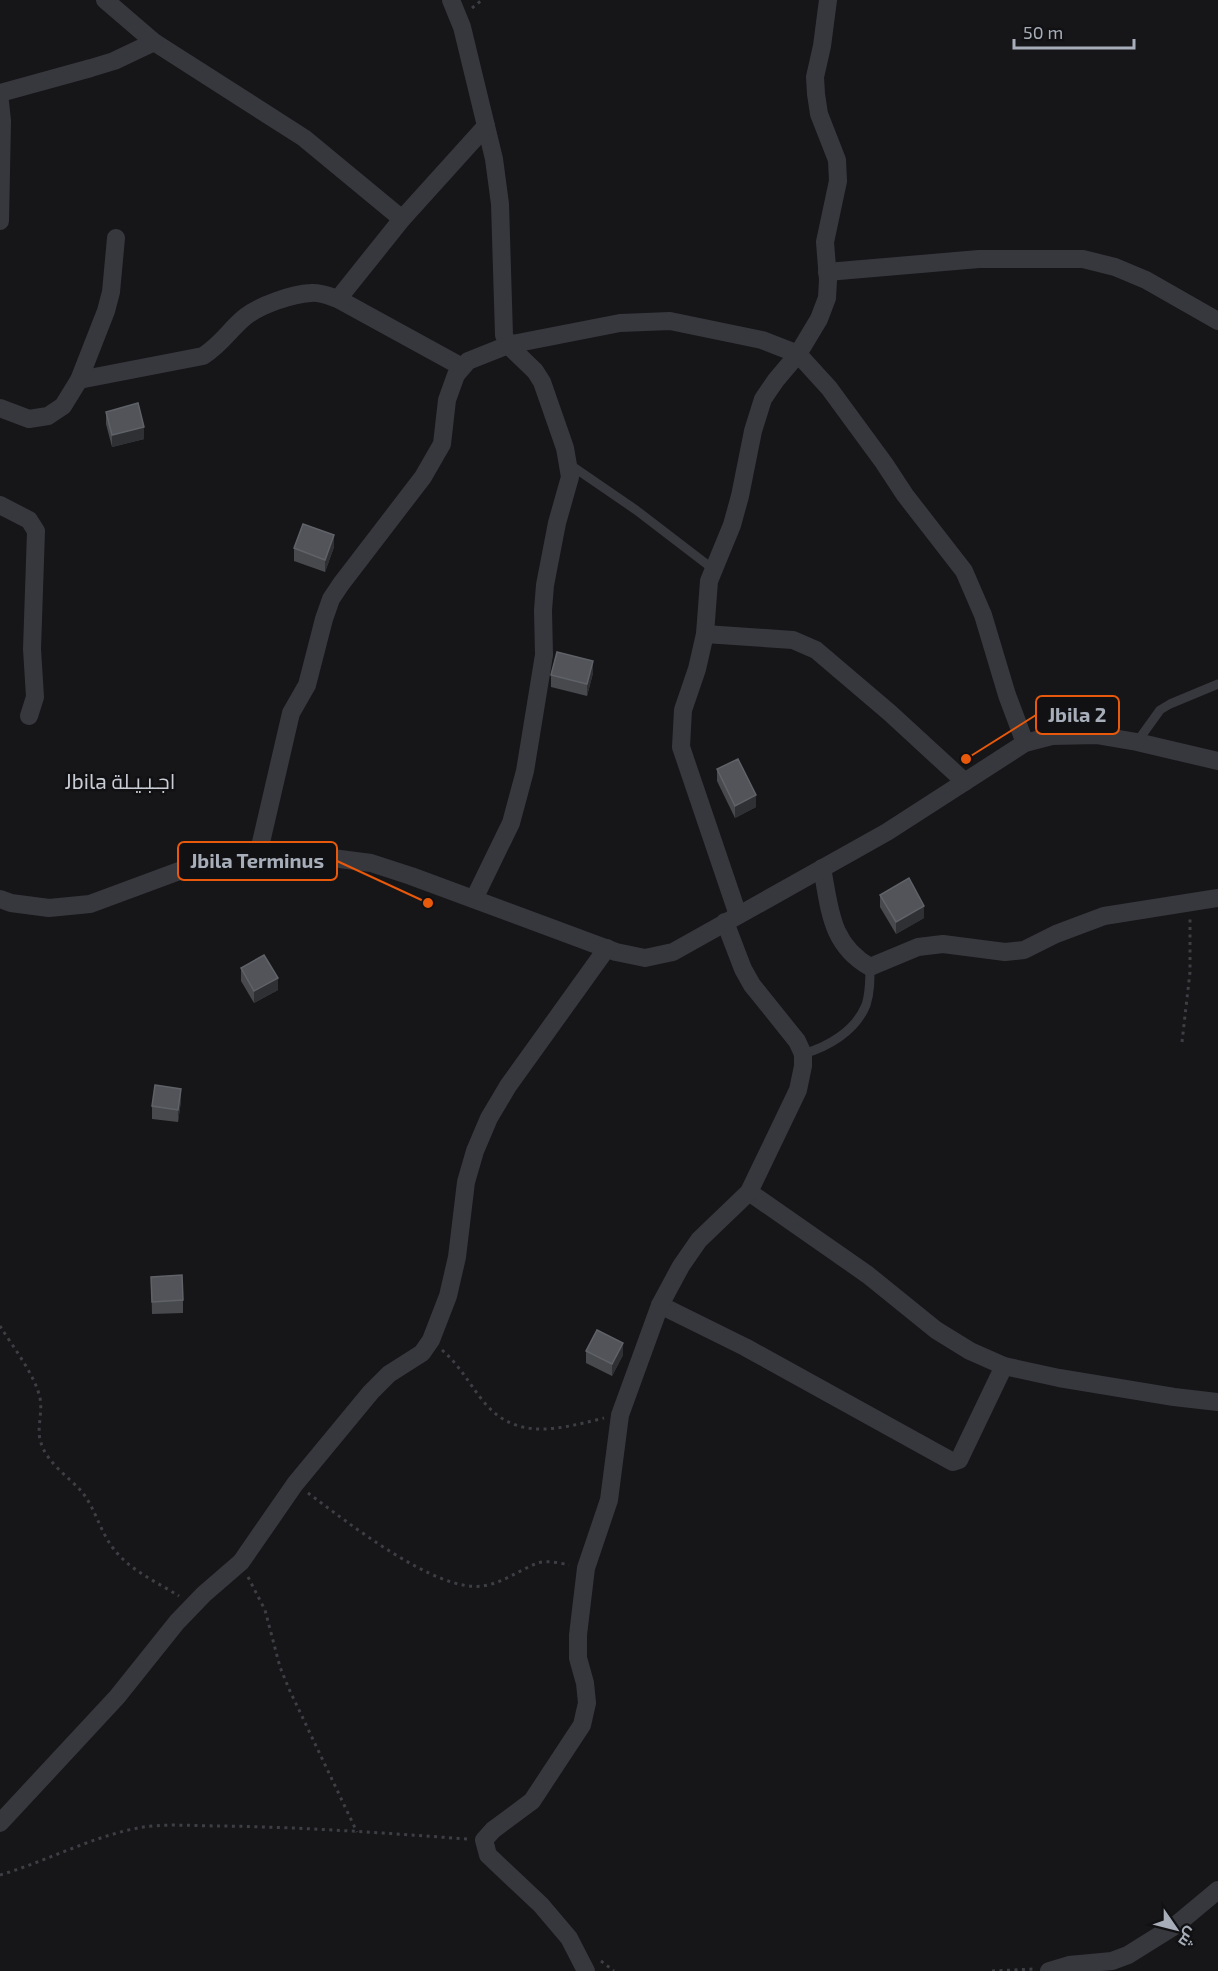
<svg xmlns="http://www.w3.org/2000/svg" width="1218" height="1971" font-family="'Exo 2',Cairo,sans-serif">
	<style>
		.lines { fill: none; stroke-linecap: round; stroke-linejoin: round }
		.path { stroke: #3d3f45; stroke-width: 3; stroke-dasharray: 3 4.5; stroke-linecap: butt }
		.service { stroke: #37383e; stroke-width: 9 }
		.minor { stroke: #37383e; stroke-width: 18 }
		.wall { fill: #47494d }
		.shaded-wall { fill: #2f3033 }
		.building { fill: #525459; stroke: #5f6268; stroke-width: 1.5 }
		.labels { text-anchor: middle; stroke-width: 5; stroke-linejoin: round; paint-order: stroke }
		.quarter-label { font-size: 21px; fill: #c9cdd5; stroke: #111113 }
		.leader { fill: none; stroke: #e8590c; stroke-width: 2 }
		.callout-dot { fill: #e8590c; stroke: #111113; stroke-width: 2 }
		.callout { fill: #111113; stroke: #e8590c; stroke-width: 2 }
		.callout-label { font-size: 20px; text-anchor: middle; font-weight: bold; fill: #a7aeb9 }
	</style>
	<rect width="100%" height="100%" fill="#161618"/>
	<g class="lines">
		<g class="path">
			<polyline points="472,8 482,0"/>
			<polyline points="1182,1042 1190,972 1190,919"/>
			<path d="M 0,1326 C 13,1347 35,1375 40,1398 C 43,1413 36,1429 41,1443 C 47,1463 69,1477 82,1492 C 95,1508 100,1531 113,1548 C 129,1570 157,1582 179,1596"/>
			<path d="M 442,1350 C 460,1366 468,1382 483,1401 C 516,1442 559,1429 604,1418"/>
			<path d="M 308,1493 C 346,1521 436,1593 483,1586 C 503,1583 519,1570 538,1563 C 547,1560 560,1563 569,1565"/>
			<polyline points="248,1577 265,1610 280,1667 289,1689 357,1832"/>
			<path d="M 0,1875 C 47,1861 91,1837 138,1828 C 163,1823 195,1826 221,1826 C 303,1827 385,1833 467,1839"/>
			<polyline points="601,1961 614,1971"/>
			<polyline points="992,1971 1034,1969"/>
		</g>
		<g class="service">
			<polyline points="569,464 636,510 713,569"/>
			<polyline points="1137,742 1160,710 1170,704 1218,684"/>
			<path d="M 803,1054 C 827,1047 855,1032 866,1005 C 870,993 870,980 870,967"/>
		</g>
		<g class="minor">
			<polyline points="105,0 154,42 304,138 402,219"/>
			<polyline points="451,0 462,27 494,159 500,204 504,335 508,345 535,371 542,382 565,448 570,477 557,523 545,585 543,610 544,655 525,771 511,823 474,899"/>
			<polyline points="0,93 91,68 114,61 154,42"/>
			<polyline points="0,102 2,121 0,221"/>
			<polyline points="827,272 979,259 1083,259 1115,267 1146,280 1218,321"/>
			<polyline points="338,299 402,219 486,126"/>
			<path d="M 79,380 L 203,356 C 223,343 229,330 245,317 C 260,305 292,294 311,293 C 320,292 329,296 338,299 L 462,367"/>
			<polyline points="0,408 29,419 48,416 63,406 79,380 106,311 111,292 116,238"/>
			<polyline points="0,505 29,520 36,531 32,649 35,697 29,716"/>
			<polyline points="705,634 793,640 816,650 890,713 965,782"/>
			<polyline points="259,851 291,713 307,685 324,619 331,599 341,584 423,477 442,444 447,400 456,375 468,361 508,345 620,323 670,321 762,340 798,354 829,388 884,463 905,495 964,571 983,615 1007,695 1025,743"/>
			<path d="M 822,868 C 830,909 830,944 870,967 L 918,947 L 943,944 L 1005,952 L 1024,950 L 1056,934 L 1104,916 L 1218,898"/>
			<polyline points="0,899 11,903 49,908 90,904 217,857 246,851 278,851 371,863 411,876 616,952 645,958 673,952 887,832 1025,743 1052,736 1096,735 1137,742 1218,761"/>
			<polyline points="738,915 681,747 683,710 697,669 705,634 709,581 732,525 740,496 753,431 763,399 776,380 798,354 819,319 827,298 828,280 825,242 838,181 837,160 819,114 816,94 815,77 822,46 828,0"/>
			<polyline points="749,1192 868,1275 936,1330 970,1351 1004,1366 1059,1378 1174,1397 1218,1402"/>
			<polyline points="660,1305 745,1347 953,1462 959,1460 1004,1366"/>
			<polyline points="0,1823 117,1697 177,1622 204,1594 241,1562 295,1484 371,1392 389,1374 422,1353 431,1340 448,1296 457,1257 466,1182 475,1151 489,1118 508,1086 607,948"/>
			<polyline points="586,1971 569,1938 541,1905 488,1855 484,1840 493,1830 532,1801 582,1725 587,1703 585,1683 578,1658 578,1635 586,1568 609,1500 620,1415 660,1305 681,1266 699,1240 749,1192 798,1090 803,1066 803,1054 797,1041 752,985 743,969 725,922"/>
			<polyline points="1049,1971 1069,1965 1112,1961 1128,1955 1176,1925 1218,1890"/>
		</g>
	</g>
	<g class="wall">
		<polygon points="106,412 144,439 112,447 106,424"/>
		<polygon points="334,547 325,572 294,561 294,548"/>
		<polygon points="593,673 587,696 551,687 551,675"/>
		<polygon points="717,769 756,807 735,818 717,781"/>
		<polygon points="880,895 924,918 896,934 880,907"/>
		<polygon points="241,968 278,990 254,1003 241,981"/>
		<polygon points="181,1101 178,1122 152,1119 152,1106"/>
		<polygon points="151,1277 183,1300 183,1313 152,1314"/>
		<polygon points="586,1351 623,1355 612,1376 586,1363"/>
	</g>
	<g class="shaded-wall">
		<polygon points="144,427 144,439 112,447 112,435"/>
		<polygon points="334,535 334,547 325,572 325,560"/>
		<polygon points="593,661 593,673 587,696 587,684"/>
		<polygon points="756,795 756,807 735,818 735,806"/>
		<polygon points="924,906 924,918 896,934 896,922"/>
		<polygon points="278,978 278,990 254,1003 254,991"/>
		<polygon points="181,1089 181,1101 178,1122 178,1110"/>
		<polygon points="623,1343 623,1355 612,1376 612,1364"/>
	</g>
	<g class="building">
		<polygon points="138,403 144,427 112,435 106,412"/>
		<polygon points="303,524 334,535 325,560 294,548"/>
		<polygon points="557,652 593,661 587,684 551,675"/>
		<polygon points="738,759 756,795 735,806 717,769"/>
		<polygon points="909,878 924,906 896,922 880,895"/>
		<polygon points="264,955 278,978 254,991 241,968"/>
		<polygon points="155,1085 181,1089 178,1110 152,1106"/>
		<polygon points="182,1275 183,1300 152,1302 151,1277"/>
		<polygon points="597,1330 623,1343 612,1364 586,1351"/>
	</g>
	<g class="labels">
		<g class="quarter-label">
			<text x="120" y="789">Jbila اجـبـيـلة</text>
		</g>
	</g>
	<path class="leader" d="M966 759L1036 715M428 903L337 861"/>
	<g class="callout-dot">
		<circle cx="966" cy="759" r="6"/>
		<circle cx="428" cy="903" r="6"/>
	</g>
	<g class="callout">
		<rect x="1036" y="696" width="83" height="38" rx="6"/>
		<rect x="178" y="842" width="159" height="38" rx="6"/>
	</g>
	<g class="callout-label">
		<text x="1077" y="722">Jbila 2</text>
		<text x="257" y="868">Jbila Terminus</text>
	</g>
	<g transform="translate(1176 1929) rotate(125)" stroke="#111113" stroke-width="4.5" paint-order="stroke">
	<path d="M0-4.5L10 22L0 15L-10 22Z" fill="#a7aeb9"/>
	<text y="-9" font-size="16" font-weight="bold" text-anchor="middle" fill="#a7aeb9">ش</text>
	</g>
	<path d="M1014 39v9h120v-9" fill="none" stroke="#a7aeb9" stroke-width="3"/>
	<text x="1023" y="39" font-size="18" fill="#a7aeb9" stroke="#111113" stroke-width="4.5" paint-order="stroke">50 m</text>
</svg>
